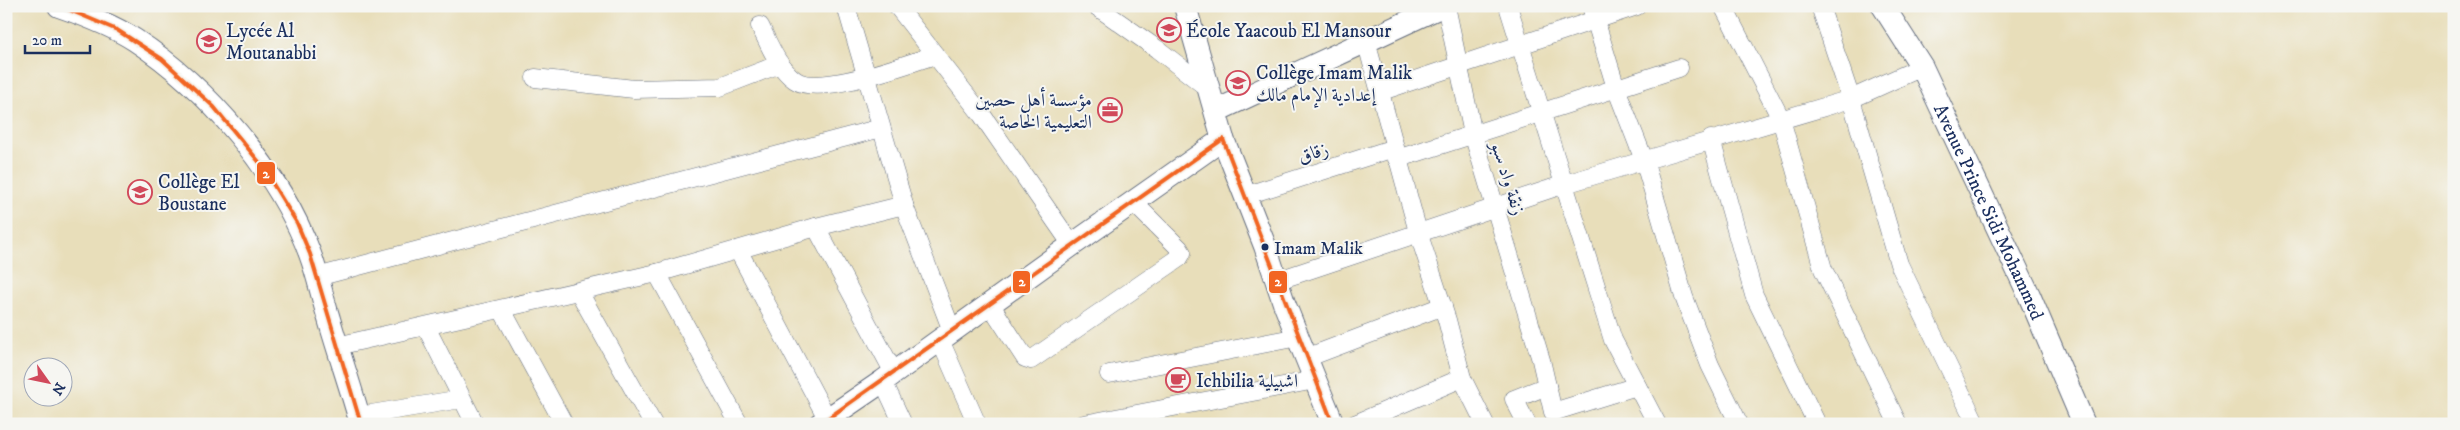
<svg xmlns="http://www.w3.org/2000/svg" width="2460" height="430" font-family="'IM FELL DW Pica',Amiri,serif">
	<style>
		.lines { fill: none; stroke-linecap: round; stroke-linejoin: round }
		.minor-casing { stroke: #636c7e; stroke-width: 19 }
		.tertiary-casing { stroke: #636c7e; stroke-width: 24 }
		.minor { stroke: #fff; stroke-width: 18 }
		.tertiary { stroke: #fff; stroke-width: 22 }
		.bus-1-casing { stroke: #f6f6f2; stroke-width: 8 }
		.bus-1 { stroke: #f26522; stroke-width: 4 }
		.bus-dot { fill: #1b2f5e; stroke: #f6f6f2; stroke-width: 2 }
		.labels { text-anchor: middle; stroke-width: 4; stroke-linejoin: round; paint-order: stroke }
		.bus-label { font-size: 18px; fill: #1b2f5e; stroke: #f6f6f2; text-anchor: start }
		.poi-label { font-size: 19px; fill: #1b2f5e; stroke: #f6f6f2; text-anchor: start }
		.street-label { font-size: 19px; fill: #1b2f5e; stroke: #f6f6f2 }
		.line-badge { stroke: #f6f6f2; stroke-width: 2 }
		.badge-label { font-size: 14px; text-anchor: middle; font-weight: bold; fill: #fff }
	</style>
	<rect width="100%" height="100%" fill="#f6f6f2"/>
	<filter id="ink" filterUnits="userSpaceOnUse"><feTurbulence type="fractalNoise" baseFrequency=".02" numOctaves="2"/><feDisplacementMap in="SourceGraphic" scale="10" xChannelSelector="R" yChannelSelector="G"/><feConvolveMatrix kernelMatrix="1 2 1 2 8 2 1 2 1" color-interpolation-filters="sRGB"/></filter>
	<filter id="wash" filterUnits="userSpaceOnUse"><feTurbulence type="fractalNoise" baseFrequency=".0096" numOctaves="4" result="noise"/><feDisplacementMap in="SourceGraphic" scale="20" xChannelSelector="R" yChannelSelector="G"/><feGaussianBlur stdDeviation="1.12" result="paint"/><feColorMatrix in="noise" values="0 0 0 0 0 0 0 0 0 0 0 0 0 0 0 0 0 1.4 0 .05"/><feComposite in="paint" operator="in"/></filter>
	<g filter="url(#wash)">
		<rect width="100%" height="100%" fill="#e8deba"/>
	</g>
	<g filter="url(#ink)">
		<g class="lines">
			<defs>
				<g id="minor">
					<polyline points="846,6 905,208 952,331"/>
					<polyline points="897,6 982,115 1072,245"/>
					<polyline points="1096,6 1157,49 1209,89"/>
					<polyline points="1446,6 1473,134 1541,360 1553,412 1637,386"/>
					<polyline points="1508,6 1613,340 1657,424"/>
					<polyline points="1591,6 1616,88 1644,160 1684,297 1710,365 1739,424"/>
					<polyline points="1723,6 1781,119 1823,269 1898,424"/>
					<polyline points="1820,6 1851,99 1899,264 1976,424"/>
					<path d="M 760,26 C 769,44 778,68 795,80 C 819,97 907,64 935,55"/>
					<polyline points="1366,41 1418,232 1447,320 1462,378 1485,424"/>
					<polyline points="535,78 634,89 720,87 780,64"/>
					<polyline points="1379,92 1637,6"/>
					<polyline points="1711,139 1754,295 1817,424"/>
					<polyline points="1397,159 1679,68"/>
					<polyline points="1244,196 1394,148"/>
					<polyline points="816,227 894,373"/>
					<polyline points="738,250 827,418"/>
					<polyline points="657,273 739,424"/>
					<polyline points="317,277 881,128"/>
					<polyline points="1276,281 1565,184 1851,99 1922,67"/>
					<polyline points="579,292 653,424"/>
					<polyline points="990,304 1025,358 1031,360 1179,258 1182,253 1179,248 1133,202"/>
					<polyline points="502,310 564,424"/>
					<polyline points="426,327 475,424"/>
					<polyline points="940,340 977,424"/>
					<polyline points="337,346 657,273 816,227 904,205"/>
					<polyline points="1306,358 1443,306"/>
					<polyline points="1109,374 1298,337"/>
					<polyline points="883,381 903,424"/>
					<polyline points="359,416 461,399"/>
					<polyline points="1084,424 1315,380"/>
					<polyline points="1355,424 1462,378"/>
					<polyline points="1527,424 1514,399 1547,386"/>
				</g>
				<g id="tertiary">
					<path d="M 59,6 C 85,15 112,25 135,40 C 207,87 280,172 310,254 C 318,275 322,297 329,319 C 339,354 351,388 361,424"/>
					<polyline points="1185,6 1223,139 1265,246 1284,303 1333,424"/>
					<path id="s1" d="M 1883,6 L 1922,67 L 2029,295 L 2084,424"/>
					<polyline points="1216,111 1442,6"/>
					<polyline points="820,424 883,381 1072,245 1223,139"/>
				</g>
			</defs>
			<use href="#minor" class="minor-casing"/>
			<use href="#tertiary" class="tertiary-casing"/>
			<use href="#minor" class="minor"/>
			<use href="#tertiary" class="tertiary"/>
			<defs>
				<g id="bus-1">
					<polyline points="60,6 117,30 162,59 214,107 260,163 297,223 310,254 361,424"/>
					<polyline points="1223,139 1333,424"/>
					<polyline points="820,424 1223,139"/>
				</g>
			</defs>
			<use href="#bus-1" class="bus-1-casing"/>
			<use href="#bus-1" class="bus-1"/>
		</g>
	</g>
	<defs>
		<symbol id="school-ring" viewBox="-11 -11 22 22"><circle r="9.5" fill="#f6f6f2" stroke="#d1495b" stroke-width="1.5"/><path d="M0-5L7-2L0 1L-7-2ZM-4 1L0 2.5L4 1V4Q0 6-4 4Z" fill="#d1495b"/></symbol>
		<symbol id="office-ring" viewBox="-11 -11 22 22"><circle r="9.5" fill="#f6f6f2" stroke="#d1495b" stroke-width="1.5"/><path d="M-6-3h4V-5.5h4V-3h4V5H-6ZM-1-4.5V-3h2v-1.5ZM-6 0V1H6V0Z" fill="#d1495b"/></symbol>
		<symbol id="cafe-ring" viewBox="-11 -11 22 22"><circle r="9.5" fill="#f6f6f2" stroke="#d1495b" stroke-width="1.5"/><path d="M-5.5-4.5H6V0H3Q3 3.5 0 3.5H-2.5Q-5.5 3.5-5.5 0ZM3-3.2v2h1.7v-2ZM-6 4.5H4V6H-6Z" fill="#d1495b"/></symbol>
	</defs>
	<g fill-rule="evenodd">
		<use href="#school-ring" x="1155" y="16" width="28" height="28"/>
		<use href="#school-ring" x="195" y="27" width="28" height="28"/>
		<use href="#school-ring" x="1224" y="69" width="28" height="28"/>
		<use href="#office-ring" x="1096" y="96" width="28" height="28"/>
		<use href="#school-ring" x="126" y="178" width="28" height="28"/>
		<use href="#cafe-ring" x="1164" y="366" width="28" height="28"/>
	</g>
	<circle class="bus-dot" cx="1265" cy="247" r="4.5"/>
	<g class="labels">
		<g class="bus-label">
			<text x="1274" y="254">Imam Malik</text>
		</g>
		<g class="poi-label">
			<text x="226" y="37">Lycée Al<tspan x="226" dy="22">Moutanabbi</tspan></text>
			<text x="1186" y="37">École Yaacoub El Mansour</text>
			<text x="1256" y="79">Collège Imam Malik<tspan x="1256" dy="22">إعدادية الإمام مالك</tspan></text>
			<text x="1092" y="106" text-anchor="end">مؤسسة أهل حصين<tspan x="1092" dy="22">التعليمية الخاصة</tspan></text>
			<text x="158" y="188">Collège El<tspan x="158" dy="22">Boustane</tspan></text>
			<text x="1196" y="387">Ichbilia اشبيلية</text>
		</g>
		<g class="street-label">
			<text transform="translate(1313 152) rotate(-18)" y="7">زقاق</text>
			<text transform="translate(1509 178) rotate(73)" y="7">زنقة واد سبو</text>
			<text dy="7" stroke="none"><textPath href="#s1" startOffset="232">Avenue Prince Sidi Mohammed</textPath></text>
		</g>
	</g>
	<g class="line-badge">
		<rect x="256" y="161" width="20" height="24" rx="5" fill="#f26522"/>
		<rect x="1012" y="270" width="19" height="24" rx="5" fill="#f26522"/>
		<rect x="1268" y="270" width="20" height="24" rx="5" fill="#f26522"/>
	</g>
	<g class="badge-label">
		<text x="266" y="178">2</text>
		<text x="1022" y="286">2</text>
		<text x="1278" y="286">2</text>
	</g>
	<rect width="2460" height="430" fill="none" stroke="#f6f6f2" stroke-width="25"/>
	<g transform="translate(48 382) rotate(123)"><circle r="24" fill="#f6f6f2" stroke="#9ea6b7"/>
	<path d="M0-4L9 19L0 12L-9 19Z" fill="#d1495b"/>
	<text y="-8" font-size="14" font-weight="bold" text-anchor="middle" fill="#1b2f5e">N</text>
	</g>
	<path d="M25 45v8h65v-8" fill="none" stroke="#1b2f5e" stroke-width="2.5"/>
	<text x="32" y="45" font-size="15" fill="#1b2f5e" stroke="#f6f6f2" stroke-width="4" paint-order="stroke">20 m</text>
</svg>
